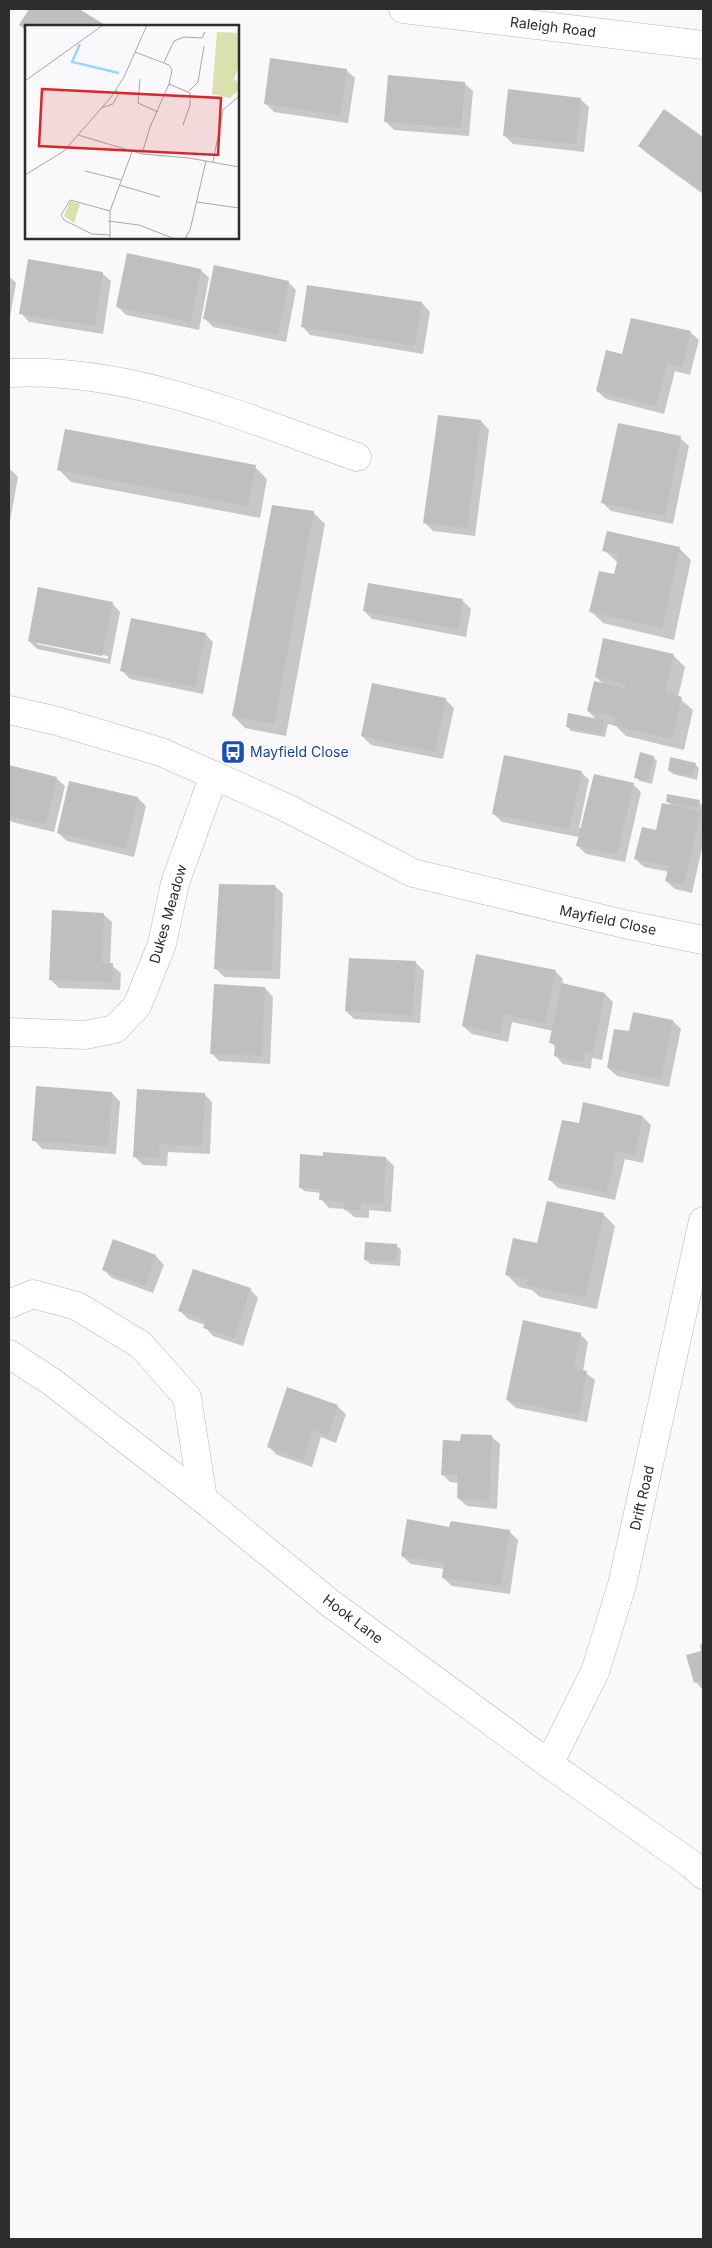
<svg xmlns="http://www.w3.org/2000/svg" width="712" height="2248" font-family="Inter,sans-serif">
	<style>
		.shadow { fill: #0003; fill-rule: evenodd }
		.building { fill: #c0bec1 }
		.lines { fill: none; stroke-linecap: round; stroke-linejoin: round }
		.minor-casing { stroke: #b7b5b8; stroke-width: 29 }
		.tertiary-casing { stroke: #b7b5b8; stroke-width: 29 }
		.minor { stroke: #fff; stroke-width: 28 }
		.tertiary { stroke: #fff; stroke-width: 28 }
		.labels { text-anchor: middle; stroke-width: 4; stroke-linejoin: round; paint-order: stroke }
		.street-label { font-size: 14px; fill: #2e2d2e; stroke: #fff }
		.transit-label { font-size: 14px; fill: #164399; stroke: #fff; text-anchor: start }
		.inset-river { fill: none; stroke: #96d7fd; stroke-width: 2.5 }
		.inset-road { fill: none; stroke: #a8a7a9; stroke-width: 1 }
		.view { fill: #d62828; fill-opacity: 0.15; stroke: #d62828; stroke-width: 2.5 }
		.inset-edge { fill: none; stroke: #2e2d2e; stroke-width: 2.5 }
	</style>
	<rect width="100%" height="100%" fill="#faf8fb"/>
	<g class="shadow">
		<polygon points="30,9 77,9 105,26 26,26 26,30 21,25"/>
		<polygon points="346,70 355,78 348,123 274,112 265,103"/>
		<polygon points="464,83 473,91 469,136 394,130 385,121"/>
		<polygon points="580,99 589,107 584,152 513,144 504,135"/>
		<polygon points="664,111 703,138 703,194 648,154 639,146"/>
		<polygon points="201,270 209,278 199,330 126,315 118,307"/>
		<polygon points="102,273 111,281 103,334 29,322 21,313"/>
		<polygon points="9,276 16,283 9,323"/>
		<polygon points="288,282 296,290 286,342 213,327 205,319"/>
		<polygon points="422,303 430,312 423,354 310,335 302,326"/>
		<polygon points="690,332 699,340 690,375 675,371 664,414 606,399 597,391 623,355"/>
		<polygon points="439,416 481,421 489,430 475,536 433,531 424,522"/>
		<polygon points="680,438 689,446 673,524 611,511 602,502"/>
		<polygon points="255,467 267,479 260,518 71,482 59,470"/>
		<polygon points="9,468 18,477 9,527"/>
		<polygon points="313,512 325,524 286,736 245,728 233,716"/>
		<polygon points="679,548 691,560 674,640 603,623 591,611 615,575 618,563 604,550"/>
		<polygon points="369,584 463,601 471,609 466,637 372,619 364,611"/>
		<path d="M 112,603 L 120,612 L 110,664 L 37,649 L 29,641 ZM 37,642 L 108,656 L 108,659 L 37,644 Z"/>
		<polygon points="205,634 213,642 203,694 130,679 122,671"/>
		<polygon points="673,655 685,667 678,697 693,710 684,750 626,736 616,726 608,724 605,737 571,731 567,726 597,720 588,711 604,685 596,677"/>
		<polygon points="445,699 454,708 443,759 371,745 362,736"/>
		<polygon points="653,757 657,761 652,784 640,781 636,777"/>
		<polygon points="695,764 699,768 697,780 673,774 669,770"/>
		<polygon points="9,767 56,778 65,786 54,832 12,822 9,819"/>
		<polygon points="581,772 589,780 579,828 582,828 633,784 641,792 625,862 586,854 577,845 579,837 502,822 493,813"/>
		<polygon points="70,782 138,798 146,806 134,857 67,841 58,833"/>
		<polygon points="667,801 699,802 703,806 703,844 692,893 675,889 666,881 669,872 644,867 635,859 657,831 672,806"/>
		<polygon points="275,886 283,894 280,979 224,977 216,969"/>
		<polygon points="103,914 112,922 110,964 121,973 120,990 59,988 50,979"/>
		<polygon points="416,963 424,971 420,1023 354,1019 346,1011"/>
		<polygon points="555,971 563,979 562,985 605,994 613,1002 602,1060 592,1058 591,1069 563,1064 555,1055 556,1048 551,1042 553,1031 512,1022 508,1042 472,1034 463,1026"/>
		<polygon points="265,988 273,997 270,1064 219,1061 211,1053"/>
		<polygon points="634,1014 673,1021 681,1029 669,1087 617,1076 608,1068 630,1032"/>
		<polygon points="112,1093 120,1102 116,1154 42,1149 34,1140"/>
		<polygon points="204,1094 212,1102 210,1154 168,1152 167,1166 143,1165 135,1157"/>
		<polygon points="643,1117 651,1125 643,1163 625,1159 615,1200 558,1188 550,1180 580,1125"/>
		<polygon points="386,1158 394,1166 391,1212 369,1210 369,1218 354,1217 345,1209 329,1208 321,1199 321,1193 304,1191 300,1187 324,1159"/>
		<polygon points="603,1214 615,1226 597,1309 540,1297 532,1290 519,1287 507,1275 538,1244"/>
		<polygon points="114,1241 156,1256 164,1265 153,1293 112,1278 103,1269"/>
		<polygon points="396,1245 401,1250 400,1266 370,1264 366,1260"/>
		<polygon points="250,1289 258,1298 243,1346 213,1336 205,1327 205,1325 188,1319 180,1311"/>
		<polygon points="580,1334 588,1342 583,1371 595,1380 587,1422 516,1408 507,1400"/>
		<polygon points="337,1406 346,1414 336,1443 321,1437 312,1467 277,1455 269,1447"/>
		<polygon points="491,1436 500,1444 497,1509 467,1506 458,1498 459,1483 450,1482 442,1474 462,1442"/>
		<polygon points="450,1529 509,1531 518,1540 510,1594 452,1586 443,1578 444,1569 411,1564 402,1556"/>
		<polygon points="703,1645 703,1690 696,1682 703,1652 701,1646"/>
	</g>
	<g class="building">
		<polygon points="29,9 79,9 107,26 26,26 26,30 19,25"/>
		<polygon points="270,58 347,69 340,115 264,104"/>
		<polygon points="388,75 465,82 461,128 384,122"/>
		<polygon points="508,89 581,98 576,144 503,136"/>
		<polygon points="664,109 703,137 703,188 701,191 669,169 683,150 669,168 638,146"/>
		<polygon points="127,253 201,269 191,322 116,307"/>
		<polygon points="28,259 103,272 95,326 19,314"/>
		<polygon points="214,265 289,281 278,335 203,319"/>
		<polygon points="307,285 422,302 415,346 301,327"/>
		<polygon points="631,318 691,331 682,367 667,364 656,406 596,391 606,350 622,354"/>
		<polygon points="438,415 481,420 467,528 423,523"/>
		<polygon points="618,423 681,436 665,516 601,503"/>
		<polygon points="65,429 256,465 248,506 57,470"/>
		<polygon points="272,505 314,511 274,724 232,716"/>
		<polygon points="607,531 680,547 662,628 589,612 599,571 614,574 619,554 602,551"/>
		<polygon points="368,583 463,599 458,629 363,611"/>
		<polygon points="38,587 113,602 102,656 28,641"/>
		<polygon points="131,618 206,633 195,687 120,671"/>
		<polygon points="603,638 674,654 665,692 682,697 672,739 613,725 615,717 587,711 594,681 624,688 625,684 595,677"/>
		<polygon points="372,683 446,698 435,752 361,736"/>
		<polygon points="568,713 604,720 601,734 566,727"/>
		<polygon points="640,752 654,756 648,781 634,778"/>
		<polygon points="504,755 582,771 569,829 492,814"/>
		<polygon points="670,757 696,763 693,776 668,771"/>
		<polygon points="9,765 57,777 46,824 9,816"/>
		<polygon points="594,774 634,783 617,854 576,846"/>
		<polygon points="69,781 138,797 126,849 57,833"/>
		<polygon points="667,794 700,800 698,808 666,802"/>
		<polygon points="662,803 701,811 684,885 665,881 669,866 634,859 642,827 656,830"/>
		<polygon points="219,884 275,885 272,971 214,969"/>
		<polygon points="52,910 104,913 102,963 113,963 112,982 49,980"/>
		<polygon points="476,954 556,970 545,1023 504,1014 500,1034 462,1026"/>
		<polygon points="349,958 416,961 412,1015 345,1011"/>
		<polygon points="562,983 605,993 593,1052 584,1051 583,1062 554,1056 555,1044 549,1043"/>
		<polygon points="214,984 265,987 262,1056 210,1054"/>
		<polygon points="633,1012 673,1020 661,1079 607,1068 614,1029 629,1031"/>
		<polygon points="36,1086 112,1092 108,1146 32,1141"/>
		<polygon points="137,1089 205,1093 202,1146 160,1144 159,1158 133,1157"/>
		<polygon points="583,1102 643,1116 635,1155 616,1151 607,1193 548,1180 562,1120 579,1123"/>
		<polygon points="323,1152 386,1157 383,1204 361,1203 361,1210 344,1210 345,1202 319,1200 320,1189 299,1188 300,1154 323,1156"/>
		<polygon points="547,1201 604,1213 585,1298 526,1285 528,1280 505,1275 513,1238 537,1243"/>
		<polygon points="113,1239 156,1255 145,1286 102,1270"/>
		<polygon points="365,1242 397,1244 396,1262 364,1260"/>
		<polygon points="193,1269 251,1288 234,1338 203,1328 206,1320 178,1311"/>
		<polygon points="523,1320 581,1333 574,1368 587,1371 579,1415 506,1400"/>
		<polygon points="287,1387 338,1405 328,1435 313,1430 303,1460 267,1447"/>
		<polygon points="461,1434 492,1435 489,1501 457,1498 458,1475 441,1475 443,1440 460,1441"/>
		<polygon points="407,1519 449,1527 451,1521 510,1530 501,1586 442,1578 444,1563 401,1556"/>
		<polygon points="703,1644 703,1680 694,1683 686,1655 701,1651 700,1645"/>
	</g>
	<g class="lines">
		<defs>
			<g id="minor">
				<polyline points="403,9 703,45"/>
				<path d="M 9,373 C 129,367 246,418 357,457"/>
				<polyline points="9,710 57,721 161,752 285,807 413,873 624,924 703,940"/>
				<polyline points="9,1032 85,1035 115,1029 137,1006 162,944 175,883 214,775"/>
				<polyline points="9,1304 33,1294 77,1306 141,1345 187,1397 203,1499"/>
				<polyline points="549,1764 595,1672 622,1585 703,1221"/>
			</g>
			<polyline id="tertiary" points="9,1354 52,1382 203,1499 330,1603 549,1764 691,1864 703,1875"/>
		</defs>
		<use href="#minor" class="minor-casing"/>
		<use href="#tertiary" class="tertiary-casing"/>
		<use href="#minor" class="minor"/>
		<use href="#tertiary" class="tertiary"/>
	</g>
	<defs>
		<symbol id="bus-square" viewBox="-11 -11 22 22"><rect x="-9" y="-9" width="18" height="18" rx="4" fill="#1a4fb4" stroke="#fff"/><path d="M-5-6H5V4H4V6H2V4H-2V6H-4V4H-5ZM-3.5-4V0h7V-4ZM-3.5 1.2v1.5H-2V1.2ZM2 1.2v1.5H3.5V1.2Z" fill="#fff"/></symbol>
	</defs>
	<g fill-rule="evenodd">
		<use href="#bus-square" x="219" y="738" width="28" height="28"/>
	</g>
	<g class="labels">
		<g class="street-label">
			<text transform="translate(553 27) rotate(7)" y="5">Raleigh Road</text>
			<text transform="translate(168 914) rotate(-74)" y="5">Dukes Meadow</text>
			<text transform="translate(608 920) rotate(12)" y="5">Mayfield Close</text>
			<text transform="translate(642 1498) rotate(-77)" y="5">Drift Road</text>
			<text transform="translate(353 1619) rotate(37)" y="5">Hook Lane</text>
		</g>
		<g class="transit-label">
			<text x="250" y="757">Mayfield Close</text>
		</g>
	</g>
	<g transform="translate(25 25)">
		<rect width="214" height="214" fill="#faf8fb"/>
		<path d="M 192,7 L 214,8 L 214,41 L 209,54 L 214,58 L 214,65 L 205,73 L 187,69 ZM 45,176 L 55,179 L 49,198 L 39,191 Z" fill="#dbe0af"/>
		<path class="inset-river" d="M 55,19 L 47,37 L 94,48"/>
		<path class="inset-road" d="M 110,27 L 144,40 L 147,45 L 144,59M 139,37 L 149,16 L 159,12 L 177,13 L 180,7M 115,54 L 113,78 L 133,87M 0,56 L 78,0M 164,66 L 173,57 L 179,21M 76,83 L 88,79 L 93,70 L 91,65M 53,110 L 117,129 L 164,133 L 214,142M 117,129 L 125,102 L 144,59 L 165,68 L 165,80 L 158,100M 188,137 L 198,85 L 214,71M 60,146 L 96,155M 0,150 L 39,126 L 86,72 L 99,52 L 122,0M 94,160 L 135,172M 172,177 L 214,183M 83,196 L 114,200 L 150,214M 85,210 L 67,209 L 39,195 L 36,190 L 45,175 L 85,186M 85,214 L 85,186 L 107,127M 160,214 L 165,205 L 181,136"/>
		<path class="view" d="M 17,64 L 196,73 L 193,130 L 14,121 Z"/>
		<rect width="214" height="214" class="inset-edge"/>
	</g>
	<rect width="712" height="2248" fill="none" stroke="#2e2d2e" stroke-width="20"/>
</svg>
